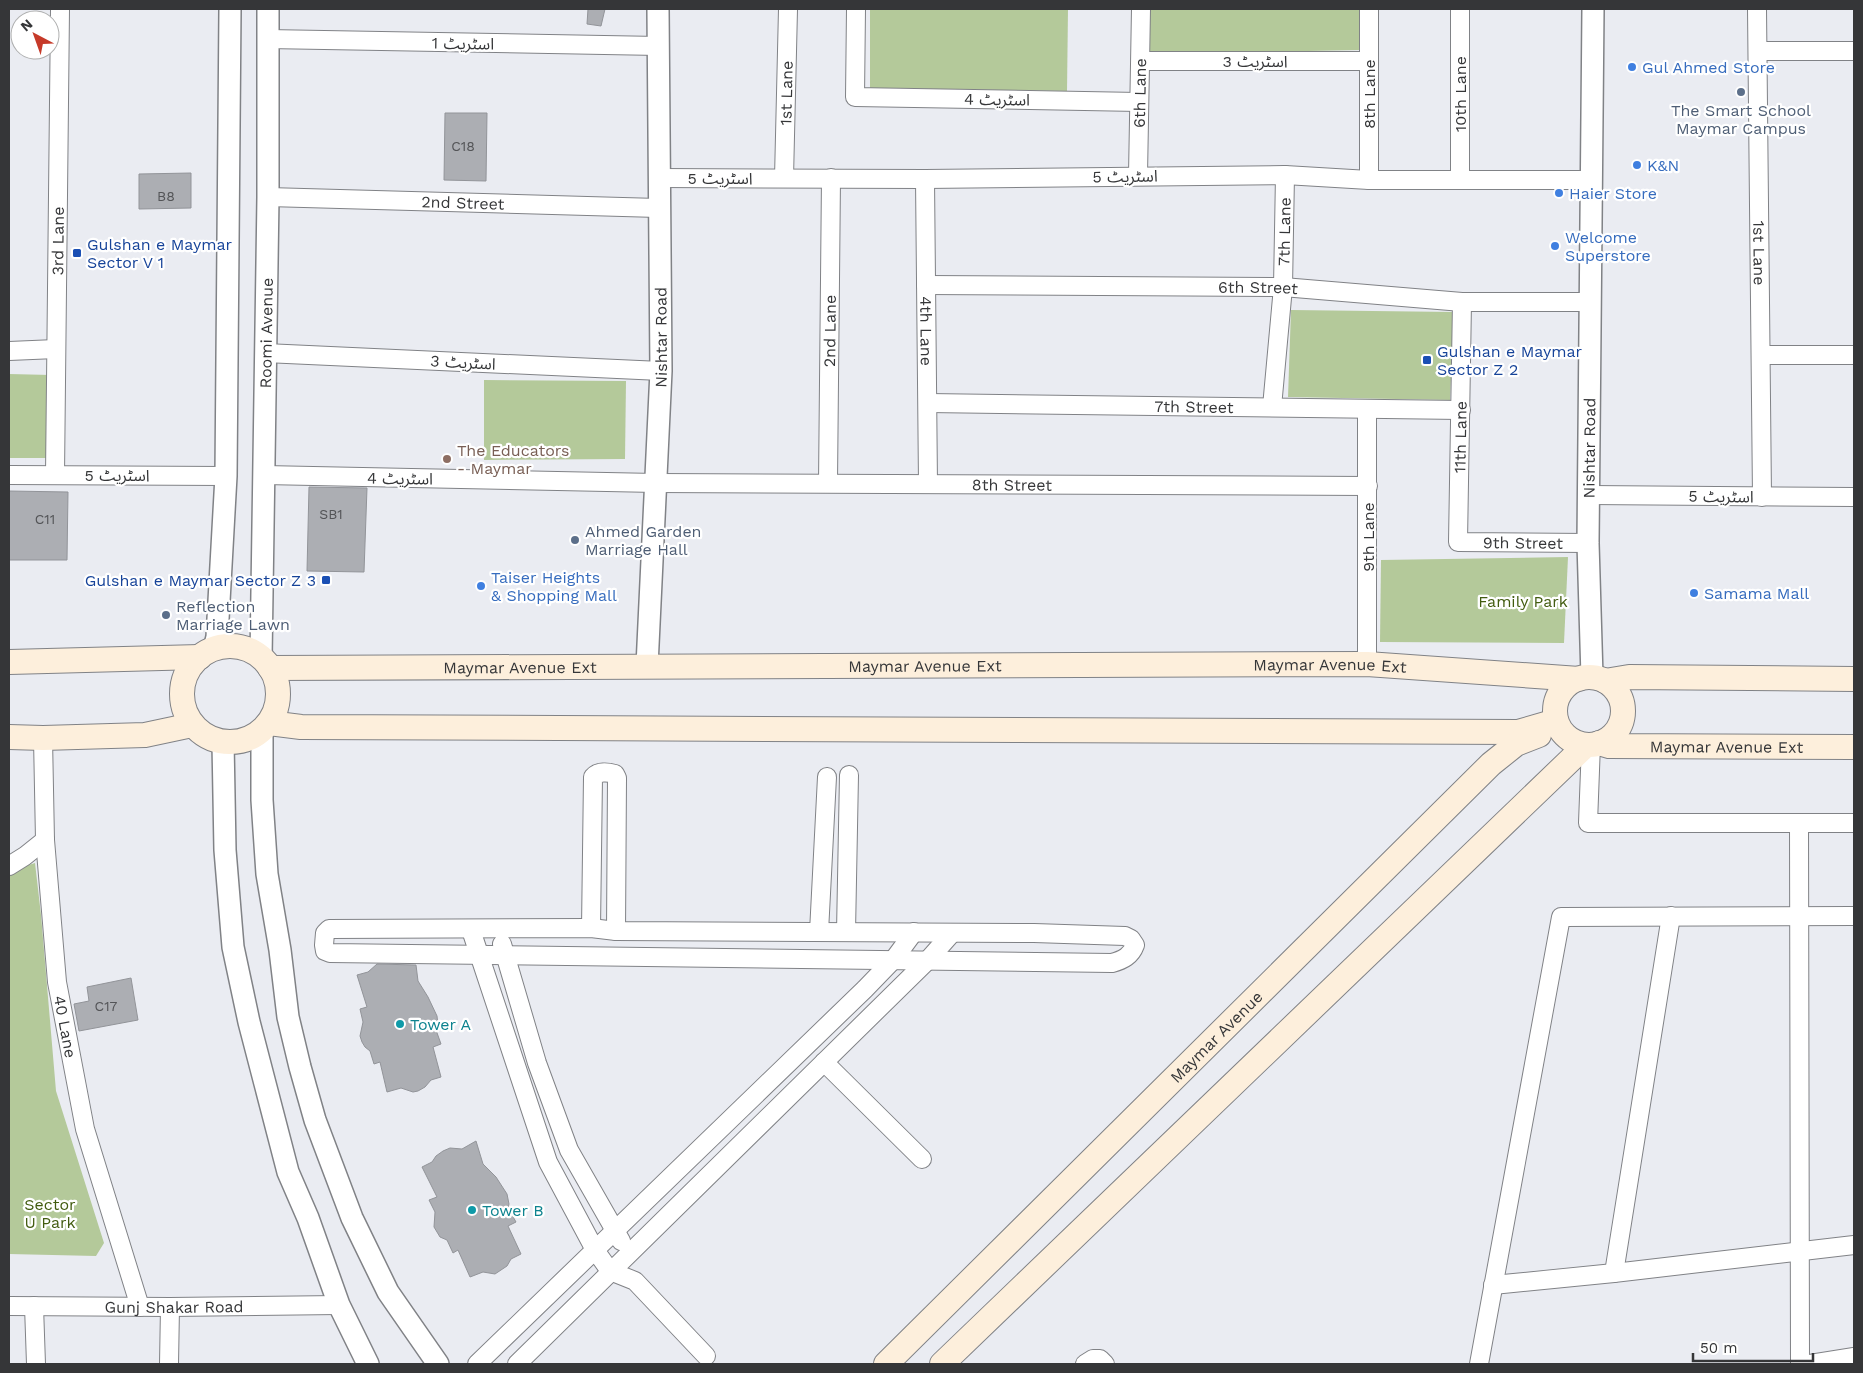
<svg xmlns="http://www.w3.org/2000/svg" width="1863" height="1373" font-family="'Work Sans','Noto Sans Arabic',sans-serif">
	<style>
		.green { fill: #b4c99a }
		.building { fill: #acaeb3; stroke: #929499 }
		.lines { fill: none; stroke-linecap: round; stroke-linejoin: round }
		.minor-casing { stroke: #808286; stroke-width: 20 }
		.tertiary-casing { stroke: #808286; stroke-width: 24 }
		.secondary-casing { stroke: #808286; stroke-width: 26 }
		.minor { stroke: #fff; stroke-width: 18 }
		.tertiary { stroke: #fff; stroke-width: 21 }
		.secondary { stroke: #fdefdc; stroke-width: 24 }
		.shop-dot { fill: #3f7fe0; stroke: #fff; stroke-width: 2 }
		.service-dot { fill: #5c6f8a; stroke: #fff; stroke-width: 2 }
		.transit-dot { fill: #1a4fb4; stroke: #fff; stroke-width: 2 }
		.education-dot { fill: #8d6e63; stroke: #fff; stroke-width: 2 }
		.culture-dot { fill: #0f9aa8; stroke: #fff; stroke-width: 2 }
		.labels { text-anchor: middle; stroke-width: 4.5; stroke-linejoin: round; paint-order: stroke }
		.number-label { font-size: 14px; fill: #535457 }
		.street-label { font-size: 16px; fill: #353638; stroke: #fff }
		.shop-label { font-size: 16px; fill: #366cbe; stroke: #fff; text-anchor: start }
		.service-label { font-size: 16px; fill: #4e5e75; stroke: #fff; text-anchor: start }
		.transit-label { font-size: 16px; fill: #164399; stroke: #fff; text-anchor: start }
		.education-label { font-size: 16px; fill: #785e54; stroke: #fff; text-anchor: start }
		.park-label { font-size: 16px; fill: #425c10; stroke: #fff }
		.culture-label { font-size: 16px; fill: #0d838f; stroke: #fff; text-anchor: start }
	</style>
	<rect width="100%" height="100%" fill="#eaecf2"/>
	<g class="green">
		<polygon points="870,9 1068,9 1067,91 870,88"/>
		<polygon points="1148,9 1360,9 1360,50 1148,54"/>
		<polygon points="1291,310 1454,312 1450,400 1288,397"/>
		<polygon points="9,374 51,375 52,458 9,458"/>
		<polygon points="484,380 626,381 625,459 484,460"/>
		<polygon points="1568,557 1564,643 1380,642 1381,560"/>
		<polygon points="35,863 41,915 56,1091 104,1243 96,1256 9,1254 9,871"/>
	</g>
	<g class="building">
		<polygon points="588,9 605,9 601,26 587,24"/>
		<polygon points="445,113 487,113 486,181 444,180"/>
		<polygon points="191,173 191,208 139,209 139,174"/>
		<polygon points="309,487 367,488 364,572 307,571"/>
		<polygon points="9,491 68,492 67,560 9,560"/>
		<polygon points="377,964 416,965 418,981 428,997 437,1016 438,1025 436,1030 441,1044 433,1047 441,1077 431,1080 425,1087 418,1091 413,1092 401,1088 387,1092 380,1062 374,1064 370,1051 365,1047 362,1042 360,1036 363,1022 360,1009 367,1007 357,975 368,972"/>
		<polygon points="131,978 138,1020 79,1031 74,1004 89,1001 87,987"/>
		<polygon points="476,1141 483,1164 496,1177 507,1194 509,1204 508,1208 516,1222 508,1226 521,1254 511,1259 507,1266 495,1274 483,1272 470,1277 458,1250 453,1253 447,1240 440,1237 434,1227 435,1212 429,1200 437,1197 422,1167 432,1162 436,1156 443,1151 450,1148 462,1149"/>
	</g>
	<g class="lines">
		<defs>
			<g id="minor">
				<polyline points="856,9 855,97 1139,102"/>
				<path id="s1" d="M 1757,9 L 1762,497"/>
				<polyline points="267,39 659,46"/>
				<polyline points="1758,51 1854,51"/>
				<polyline points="1141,61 1369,61"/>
				<path id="s2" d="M 1138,175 L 1141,9"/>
				<polyline points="659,178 925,179 1285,175 1369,180 1591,180"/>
				<path id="s3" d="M 784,178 L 788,9"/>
				<path id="s4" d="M 925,179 L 928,484"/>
				<polyline points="1369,180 1369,9"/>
				<polyline points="1460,180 1460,9"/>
				<path id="s5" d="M 268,197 L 658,208"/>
				<path id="s6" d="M 926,285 L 1283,287 L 1462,302 L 1590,302"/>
				<path id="s7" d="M 1462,302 L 1458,542 L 1588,543"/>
				<polyline points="9,351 56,349"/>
				<polyline points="265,353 661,371"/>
				<polyline points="1762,355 1854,355"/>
				<path id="s8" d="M 928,403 L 1461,410"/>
				<path id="s9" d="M 1272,407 L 1283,287 L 1285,175"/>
				<polyline points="9,475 226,476"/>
				<path id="s10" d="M 55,475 L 60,9"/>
				<path id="s11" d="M 264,475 L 656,483 L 1368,486"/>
				<path id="s12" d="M 828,483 L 831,178"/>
				<polyline points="1589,495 1854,497"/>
				<polyline points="1367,664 1367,410"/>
				<path id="s13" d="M 43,738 L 45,840 L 57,982 L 85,1129 L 140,1307"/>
				<polyline points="1591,744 1588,823 1854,823"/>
				<polyline points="1799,823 1800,1364"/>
				<polyline points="9,866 25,856 45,840"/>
				<path d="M 591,928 L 616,931 L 1034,933 L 1125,936 L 1131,939 L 1135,945 C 1131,956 1123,960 1112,963 L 330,953 L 325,951 L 324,945 L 325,933 L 329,929 Z"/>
				<path d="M 591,928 L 593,777 C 598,771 608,772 615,774 L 617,778 L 616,931"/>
				<polyline points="471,930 548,1162 595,1250 610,1271 635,1281 706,1356"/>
				<polyline points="819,932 827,777"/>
				<polyline points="846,932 849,775"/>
				<polyline points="502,944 537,1063 569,1150 621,1241"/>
				<polyline points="824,1062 922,1159"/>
				<polyline points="1614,1273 1671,916"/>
				<polyline points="1493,1285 1614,1273 1854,1245"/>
				<path id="s14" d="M 9,1306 L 170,1307 L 339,1305"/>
				<polyline points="34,1306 36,1364"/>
				<polyline points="169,1364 170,1307"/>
				<polyline points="477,1364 865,989 894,959 914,932"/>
				<polyline points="517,1364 928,960 952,933"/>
				<polyline points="1085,1364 1093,1359 1100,1359 1105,1364"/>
				<polyline points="1479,1364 1561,917 1854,916"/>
				<polyline points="1810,1364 1854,1357"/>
			</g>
			<g id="tertiary">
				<polyline points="214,649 217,637 226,476 230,9"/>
				<path id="s15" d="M 261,658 L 268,197 L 268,9"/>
				<path id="s16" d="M 647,666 L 661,371 L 658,9"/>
				<path id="s17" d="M 1592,677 L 1588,543 L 1593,9"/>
				<polyline points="262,731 262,800 267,874 280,950 288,1017 300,1067 315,1120 352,1218 388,1292 438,1364"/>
				<polyline points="223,742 225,850 233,947 249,1022 288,1172 308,1218 339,1305 368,1364"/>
			</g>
			<g id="secondary">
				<circle cx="230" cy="694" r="48"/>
				<polyline points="9,662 200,657"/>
				<path id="s18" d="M 270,668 L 1367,664 L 1579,679"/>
				<circle cx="1589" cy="711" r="34"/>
				<polyline points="1605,681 1629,677 1854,679"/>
				<polyline points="269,723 301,727 1518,732 1556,721"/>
				<polyline points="9,737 43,738 145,735 192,725"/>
				<path id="s19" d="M 1599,743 L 1609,746 L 1854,747"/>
				<path id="s20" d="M 886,1364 L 1491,764 L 1516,744 L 1539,735"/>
				<polyline points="942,1364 1586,745"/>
			</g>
		</defs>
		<use href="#minor" class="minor-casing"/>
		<use href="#tertiary" class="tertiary-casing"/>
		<use href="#secondary" class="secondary-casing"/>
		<use href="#minor" class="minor"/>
		<use href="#tertiary" class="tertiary"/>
		<use href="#secondary" class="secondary"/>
	</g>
	<g class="shop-dot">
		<circle cx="1632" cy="67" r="5"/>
		<circle cx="1637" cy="165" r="5"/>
		<circle cx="1559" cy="193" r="5"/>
		<circle cx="1555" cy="246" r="5"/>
		<circle cx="481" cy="586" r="5"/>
		<circle cx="1694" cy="593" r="5"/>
	</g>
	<g class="service-dot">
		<circle cx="1741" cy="92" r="5"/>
		<circle cx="575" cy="540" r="5"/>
		<circle cx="166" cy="615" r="5"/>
	</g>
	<g class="transit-dot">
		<rect x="72" y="248" width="10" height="10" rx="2.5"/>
		<rect x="1422" y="355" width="10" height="10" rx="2.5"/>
		<rect x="321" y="575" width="10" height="10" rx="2.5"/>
	</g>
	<circle class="education-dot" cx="447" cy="459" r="5"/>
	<g class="culture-dot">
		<circle cx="400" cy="1024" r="5"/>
		<circle cx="472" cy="1210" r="5"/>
	</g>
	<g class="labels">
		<g class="number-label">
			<text x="463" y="151">C18</text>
			<text x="166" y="201">B8</text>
			<text x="331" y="519">SB1</text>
			<text x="45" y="524">C11</text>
			<text x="106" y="1011">C17</text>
		</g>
		<g class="street-label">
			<text transform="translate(463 43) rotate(1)" y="6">اسٹریٹ 1</text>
			<text x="1255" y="67">اسٹریٹ 3</text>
			<text dy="6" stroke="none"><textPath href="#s2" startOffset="82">6th Lane</textPath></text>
			<text dy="6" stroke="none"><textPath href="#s3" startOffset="85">1st Lane</textPath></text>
			<text transform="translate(1369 94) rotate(-90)" y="6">8th Lane</text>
			<text transform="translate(1460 94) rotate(-90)" y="6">10th Lane</text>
			<text transform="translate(997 99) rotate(1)" y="6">اسٹریٹ 4</text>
			<text transform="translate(1125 176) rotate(-1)" y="6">اسٹریٹ 5</text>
			<text x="720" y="184">اسٹریٹ 5</text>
			<text dy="6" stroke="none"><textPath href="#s5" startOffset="195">2nd Street</textPath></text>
			<text dy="6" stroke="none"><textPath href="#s9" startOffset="176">7th Lane</textPath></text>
			<text dy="6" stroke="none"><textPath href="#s10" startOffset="234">3rd Lane</textPath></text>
			<text dy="6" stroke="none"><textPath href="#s1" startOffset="244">1st Lane</textPath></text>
			<text dy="6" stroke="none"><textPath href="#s6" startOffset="332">6th Street</textPath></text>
			<text dy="6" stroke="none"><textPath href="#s12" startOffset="152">2nd Lane</textPath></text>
			<text dy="6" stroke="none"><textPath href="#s4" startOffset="152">4th Lane</textPath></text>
			<text dy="6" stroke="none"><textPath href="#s15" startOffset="325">Roomi Avenue</textPath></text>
			<text dy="6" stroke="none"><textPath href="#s16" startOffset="329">Nishtar Road</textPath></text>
			<text transform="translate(463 362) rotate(3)" y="6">اسٹریٹ 3</text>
			<text dy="6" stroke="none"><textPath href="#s8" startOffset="266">7th Street</textPath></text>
			<text transform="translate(1460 437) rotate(-89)" y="6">11th Lane</text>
			<text dy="6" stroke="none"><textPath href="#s17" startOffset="229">Nishtar Road</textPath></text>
			<text x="117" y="481">اسٹریٹ 5</text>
			<text transform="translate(400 478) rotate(1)" y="6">اسٹریٹ 4</text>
			<text dy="6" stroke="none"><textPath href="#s11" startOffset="748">8th Street</textPath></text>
			<text transform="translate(1721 496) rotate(1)" y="6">اسٹریٹ 5</text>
			<text transform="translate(1368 537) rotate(-90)" y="6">9th Lane</text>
			<text dy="6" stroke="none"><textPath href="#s7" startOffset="305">9th Street</textPath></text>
			<text dy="6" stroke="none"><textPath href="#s18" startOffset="655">Maymar Avenue Ext</textPath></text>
			<text dy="6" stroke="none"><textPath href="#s18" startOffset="250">Maymar Avenue Ext</textPath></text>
			<text dy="6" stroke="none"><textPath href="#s18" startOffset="1060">Maymar Avenue Ext</textPath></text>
			<text dy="6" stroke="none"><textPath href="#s19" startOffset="128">Maymar Avenue Ext</textPath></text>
			<text dy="6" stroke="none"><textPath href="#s13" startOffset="290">40 Lane</textPath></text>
			<text dy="6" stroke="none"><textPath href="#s20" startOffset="465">Maymar Avenue</textPath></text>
			<text dy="6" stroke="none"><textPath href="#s14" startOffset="165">Gunj Shakar Road</textPath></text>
		</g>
		<g class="shop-label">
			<text x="1642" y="73">Gul Ahmed Store</text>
			<text x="1647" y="171">K&amp;N</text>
			<text x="1569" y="199">Haier Store</text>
			<text x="1565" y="243">Welcome<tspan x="1565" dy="18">Superstore</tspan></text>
			<text x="491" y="583">Taiser Heights<tspan x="491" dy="18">&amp; Shopping Mall</tspan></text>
			<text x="1704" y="599">Samama Mall</text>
		</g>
		<g class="service-label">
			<text x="1741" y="116" text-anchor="middle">The Smart School<tspan x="1741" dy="18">Maymar Campus</tspan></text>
			<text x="585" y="537">Ahmed Garden<tspan x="585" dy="18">Marriage Hall</tspan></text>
			<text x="176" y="612">Reflection<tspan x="176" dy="18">Marriage Lawn</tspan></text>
		</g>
		<g class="transit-label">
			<text x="87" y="250">Gulshan e Maymar<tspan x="87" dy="18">Sector V 1</tspan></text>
			<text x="1437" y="357">Gulshan e Maymar<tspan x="1437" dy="18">Sector Z 2</tspan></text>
			<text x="316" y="586" text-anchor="end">Gulshan e Maymar Sector Z 3</text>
		</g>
		<g class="education-label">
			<text x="457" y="456">The Educators<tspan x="457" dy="18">- Maymar</tspan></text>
		</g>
		<g class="park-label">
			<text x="1523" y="607">Family Park</text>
			<text x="50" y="1210">Sector<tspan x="50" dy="18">U Park</tspan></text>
		</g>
		<g class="culture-label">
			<text x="410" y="1030">Tower A</text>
			<text x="482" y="1216">Tower B</text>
		</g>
	</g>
	<rect width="1863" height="1373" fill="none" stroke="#353638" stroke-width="20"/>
	<g transform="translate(35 35) rotate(319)"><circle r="24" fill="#ffffff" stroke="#aeafaf"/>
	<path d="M0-4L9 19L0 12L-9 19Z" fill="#c63a29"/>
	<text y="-8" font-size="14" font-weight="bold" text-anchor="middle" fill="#353638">N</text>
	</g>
	<path d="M1693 1353v8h120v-8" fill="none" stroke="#353638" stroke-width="2.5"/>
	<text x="1700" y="1353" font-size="15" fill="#353638" stroke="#ffffff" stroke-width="4" paint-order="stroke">50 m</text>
</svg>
